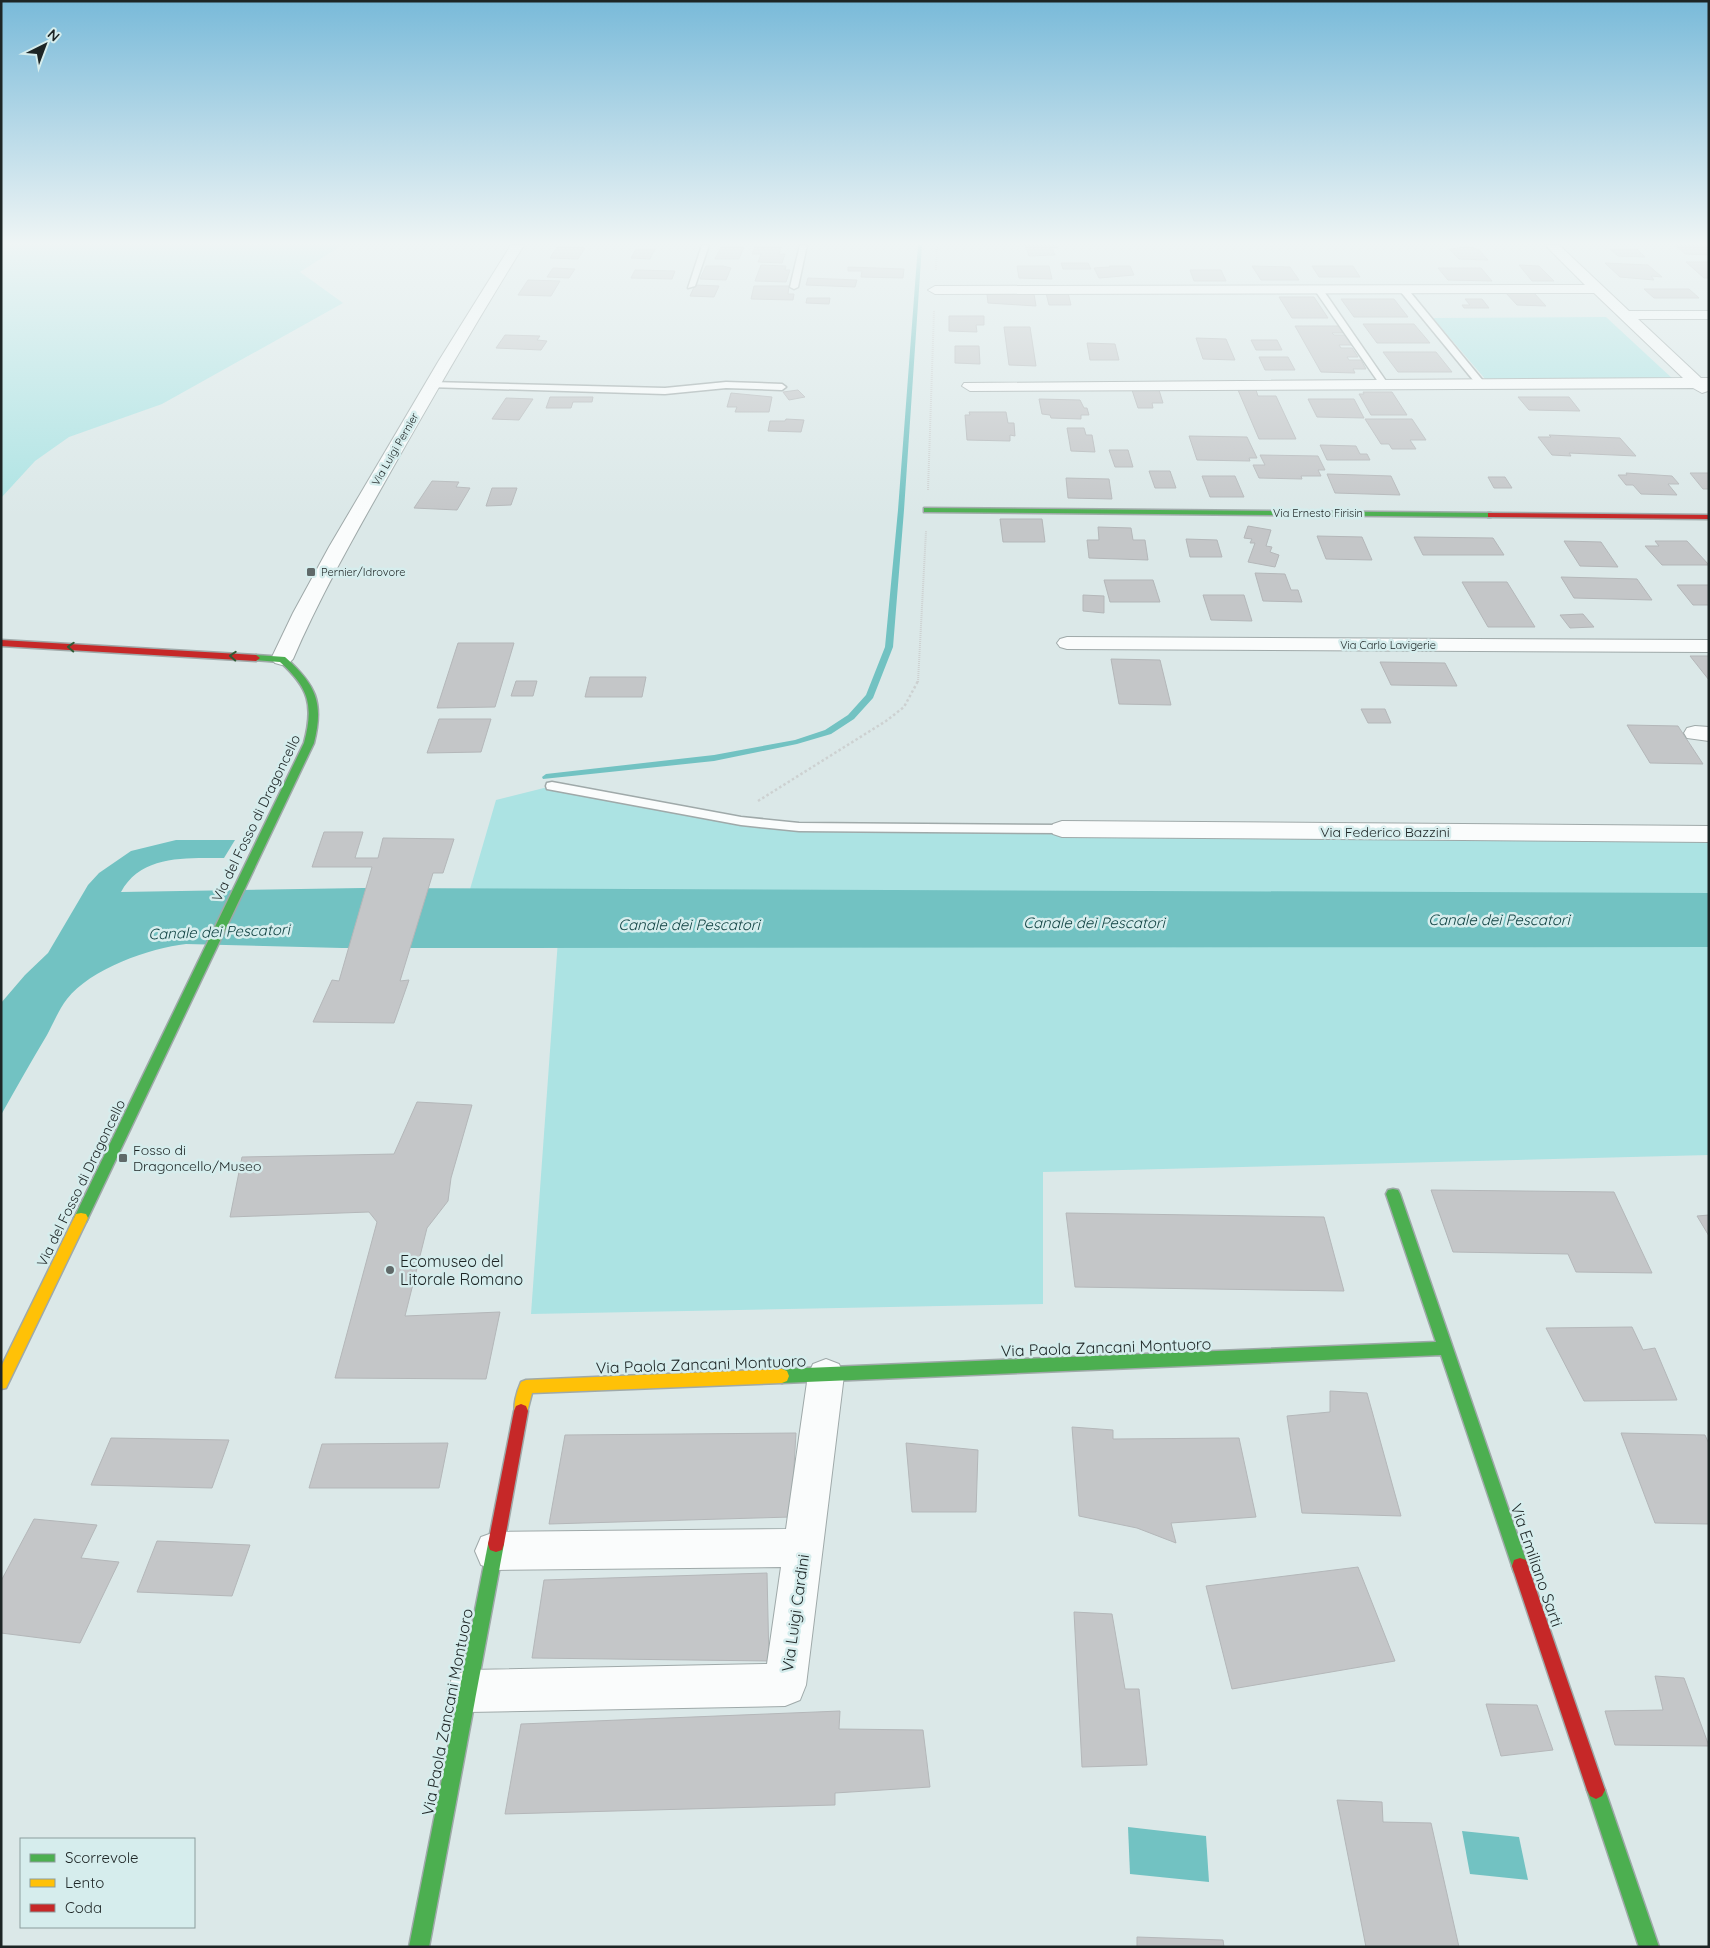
<svg xmlns="http://www.w3.org/2000/svg" width="1710" height="1948" font-family="Quicksand,sans-serif">
	<style>
		.green { fill: #ace3e3 }
		.water { fill: #72c2c2 }
		.lines { fill: none; stroke-linecap: round; stroke-linejoin: round }
		.stream { fill: #72c2c2; fill-rule: evenodd }
		.building { fill: #c4c6c8; stroke: #b4b7b9 }
		.lane-casing { stroke: #9fa9a9; stroke-width: 3 }
		.street-casing { stroke: #9fa9a9; stroke-width: 2 }
		.fast-casing { stroke: #9fa9a9; stroke-width: 3 }
		.slow-casing { stroke: #9fa9a9; stroke-width: 3 }
		.jam-casing { stroke: #9fa9a9; stroke-width: 3 }
		.path-far1 { stroke: #cdd1d1; stroke-width: 2; stroke-dasharray: 1 1; stroke-linecap: butt }
		.path { stroke: #cdd1d1; stroke-width: 2.5; stroke-dasharray: 2.5 2.5; stroke-linecap: butt }
		.lane { fill: #fafcfc; fill-rule: evenodd }
		.street { fill: #fafcfc; fill-rule: evenodd }
		.fast { fill: #4caf50; fill-rule: evenodd }
		.slow { fill: #ffc107; fill-rule: evenodd }
		.jam { fill: #c62828; fill-rule: evenodd }
		.oneway { stroke: #305c36 }
		.poi-dot { fill: #606969; stroke: #d6eded; stroke-width: 2 }
		.labels { text-anchor: middle; stroke-width: 5; stroke-linejoin: round; paint-order: stroke }
		.far-street-label { font-size: 11px; fill: #1d2525; stroke: #d6eded }
		.far-poi-label { font-size: 11px; fill: #1d2525; stroke: #d6eded; text-anchor: start }
		.street-label { font-size: 14px; fill: #1d2525; stroke: #d6eded }
		.poi-label { font-size: 14px; fill: #1d2525; stroke: #d6eded; text-anchor: start }
		.water-label { font-size: 15px; font-style: italic; fill: #104242; stroke: #d6eded }
		.near-poi-label { font-size: 16px; fill: #1d2525; stroke: #d6eded; text-anchor: start }
		.near-street-label { font-size: 16px; fill: #1d2525; stroke: #d6eded }
	</style>
	<rect width="100%" height="100%" fill="#dbe8e8"/>
	<g class="green">
		<polygon points="1,245 342,245 300,272 343,303 162,404 69,437 35,461 1,498"/>
		<polygon points="1606,317 1674,380 1486,380 1433,318"/>
		<polygon points="552,786 799,827 1709,834 1709,1155 1043,1172 1043,1304 531,1314 559,926 459,927 496,800"/>
	</g>
	<g class="water">
		<path d="M 176,840 L 235,840 L 224,858 C 188,858 141,854 121,892 L 363,888 L 1709,893 L 1709,947 L 342,948 L 186,944 C 150,948 90,969 67,999 C 59,1009 53,1024 47,1035 C 31,1062 16,1088 1,1115 L 1,1003 L 25,975 L 48,953 L 88,885 L 99,873 L 131,851 Z"/>
		<polygon points="1128,1827 1206,1836 1209,1882 1130,1874"/>
		<polygon points="1462,1831 1519,1837 1528,1880 1470,1874"/>
	</g>
	<g class="lines">
		<polygon class="stream" points="918,245 922,245 904,510 893,647 873,698 854,719 831,734 797,744 714,761 543,779 542,777 546,774 714,755 795,740 825,730 848,715 866,695 885,647 898,510"/>
	</g>
	<g class="building">
		<polygon points="1025,245 1056,245 1058,248 1052,248 1055,255 1029,256"/>
		<polygon points="1675,245 1705,245 1709,249 1709,255 1685,254"/>
		<polygon points="755,246 781,247 779,254 785,254 782,263 758,262 761,254 752,254"/>
		<polygon points="557,247 585,248 578,259 550,258"/>
		<polygon points="721,247 744,247 739,259 715,259"/>
		<polygon points="1468,247 1478,249 1488,260 1459,259 1449,249"/>
		<polygon points="636,249 655,249 650,259 631,258"/>
		<polygon points="1610,249 1637,249 1645,257 1618,256"/>
		<polygon points="1686,262 1709,262 1709,278 1704,278"/>
		<polygon points="1061,263 1088,263 1091,269 1063,269"/>
		<polygon points="1605,263 1648,265 1662,277 1651,276 1654,280 1620,277"/>
		<polygon points="761,265 786,266 785,270 790,270 786,282 755,281"/>
		<polygon points="1519,265 1539,266 1554,281 1532,281"/>
		<polygon points="706,266 723,266 731,268 726,280 700,279"/>
		<polygon points="1017,266 1049,266 1052,279 1019,278"/>
		<polygon points="1109,266 1130,266 1134,275 1099,278 1094,268 1110,267"/>
		<polygon points="1252,266 1290,267 1299,280 1261,280"/>
		<polygon points="1312,266 1353,266 1360,277 1319,277"/>
		<polygon points="848,267 904,269 903,278 861,277 862,271 848,271"/>
		<polygon points="553,268 575,269 569,278 547,277"/>
		<polygon points="1438,268 1481,268 1492,281 1448,280"/>
		<polygon points="635,270 675,271 672,279 631,278"/>
		<polygon points="1190,270 1221,270 1226,281 1194,281"/>
		<polygon points="808,278 857,280 855,287 806,285"/>
		<polygon points="528,280 560,281 551,296 518,295"/>
		<polygon points="695,285 719,286 714,297 690,296"/>
		<polygon points="754,286 789,286 788,294 794,294 793,300 751,299"/>
		<polygon points="1644,289 1689,289 1699,298 1654,298"/>
		<polygon points="1505,292 1533,292 1546,306 1517,305"/>
		<polygon points="1046,293 1068,293 1071,305 1049,305"/>
		<polygon points="987,294 1034,294 1036,306 988,303"/>
		<polygon points="1279,297 1314,297 1328,318 1292,318"/>
		<polygon points="807,298 830,298 829,304 806,303"/>
		<polygon points="1341,299 1394,299 1408,317 1354,317"/>
		<polygon points="1465,299 1482,299 1489,308 1464,308 1462,305 1470,305"/>
		<polygon points="949,316 984,316 984,325 976,325 977,332 949,331"/>
		<polygon points="1363,324 1414,324 1430,343 1377,343"/>
		<polygon points="1295,326 1339,326 1343,333 1332,333 1334,335 1347,335 1353,345 1339,345 1341,348 1352,348 1358,357 1347,357 1349,360 1361,360 1366,369 1353,369 1355,373 1321,372"/>
		<polygon points="1004,327 1030,327 1036,366 1009,365"/>
		<polygon points="505,335 540,336 537,340 547,341 541,350 496,348"/>
		<polygon points="1196,338 1226,339 1235,360 1203,359"/>
		<polygon points="1251,340 1277,340 1282,350 1256,350"/>
		<polygon points="1087,343 1115,344 1119,360 1090,360"/>
		<polygon points="955,346 979,346 980,364 955,363"/>
		<polygon points="1383,352 1436,352 1452,372 1398,372"/>
		<polygon points="1259,357 1288,357 1295,370 1265,370"/>
		<polygon points="798,390 805,397 789,400 783,392"/>
		<polygon points="1132,390 1159,390 1163,403 1152,403 1153,408 1138,408"/>
		<polygon points="1238,390 1256,390 1258,396 1276,396 1296,439 1259,439"/>
		<polygon points="1363,392 1392,392 1407,415 1371,415 1359,394 1364,394"/>
		<polygon points="731,393 772,397 769,412 735,412 737,407 727,407"/>
		<polygon points="550,397 593,397 592,402 573,402 571,408 546,408"/>
		<polygon points="1518,397 1569,397 1580,411 1529,410"/>
		<polygon points="506,398 533,399 519,420 492,419"/>
		<polygon points="1039,399 1080,400 1084,408 1087,408 1089,415 1081,415 1081,419 1051,418 1050,415 1042,414"/>
		<polygon points="1308,399 1354,399 1364,418 1317,417"/>
		<polygon points="969,412 1006,412 1008,423 1014,423 1015,436 1010,435 1010,441 967,440 965,415 970,415"/>
		<polygon points="786,419 804,420 801,432 768,431 770,421 785,421"/>
		<polygon points="1365,419 1412,419 1426,440 1410,440 1416,449 1392,449 1389,444 1381,444"/>
		<polygon points="1067,428 1084,428 1086,435 1092,435 1095,452 1071,451"/>
		<polygon points="1549,435 1620,438 1636,456 1569,453 1571,456 1552,455 1538,437 1551,437"/>
		<polygon points="1189,436 1247,437 1257,458 1249,458 1250,461 1197,460"/>
		<polygon points="1320,445 1356,446 1360,454 1367,454 1370,460 1327,460"/>
		<polygon points="1109,450 1128,450 1133,467 1115,467"/>
		<polygon points="1260,455 1318,456 1325,470 1318,470 1321,476 1301,476 1302,479 1259,478 1253,465 1265,465"/>
		<polygon points="1149,471 1170,471 1176,488 1155,488"/>
		<polygon points="1626,473 1672,476 1679,484 1668,484 1677,495 1641,494 1633,485 1626,485 1618,475 1627,475"/>
		<polygon points="1690,473 1709,473 1709,489 1703,489"/>
		<polygon points="1327,474 1391,476 1400,495 1335,493"/>
		<polygon points="1202,476 1235,476 1244,497 1210,497"/>
		<polygon points="1488,477 1505,477 1512,488 1494,488"/>
		<polygon points="1066,478 1109,479 1112,499 1068,498"/>
		<polygon points="432,481 459,482 456,487 470,488 457,510 414,508"/>
		<polygon points="492,488 517,488 511,505 486,506"/>
		<polygon points="1000,519 1042,519 1045,542 1003,542"/>
		<polygon points="1248,526 1271,530 1266,546 1272,547 1270,552 1279,555 1275,567 1248,562 1255,543 1250,543 1252,539 1244,538"/>
		<polygon points="1098,527 1131,528 1133,540 1145,540 1148,560 1089,558 1087,540 1099,540"/>
		<polygon points="1317,536 1362,537 1372,560 1326,559"/>
		<polygon points="1414,537 1493,538 1504,555 1423,555"/>
		<polygon points="1186,539 1217,540 1222,557 1190,557"/>
		<polygon points="1564,541 1601,542 1618,567 1580,566"/>
		<polygon points="1655,541 1687,541 1709,565 1662,565 1645,546 1659,546"/>
		<polygon points="1255,573 1285,574 1291,590 1298,590 1302,602 1263,601"/>
		<polygon points="1561,577 1637,579 1652,600 1574,598"/>
		<polygon points="1104,580 1153,580 1160,602 1110,602"/>
		<polygon points="1462,582 1507,582 1535,627 1488,627"/>
		<polygon points="1677,585 1709,585 1709,605 1693,605"/>
		<polygon points="1083,595 1104,596 1104,613 1083,611"/>
		<polygon points="1203,595 1244,595 1252,621 1211,620"/>
		<polygon points="1583,614 1594,627 1570,628 1560,615"/>
		<polygon points="458,643 514,643 495,707 437,708"/>
		<polygon points="1690,656 1709,656 1709,680"/>
		<polygon points="1111,659 1160,660 1171,705 1119,704"/>
		<polygon points="1380,662 1445,663 1457,686 1391,685"/>
		<polygon points="590,677 646,677 642,697 585,697"/>
		<polygon points="516,681 537,681 533,696 511,696"/>
		<polygon points="1361,709 1385,709 1391,723 1368,723"/>
		<polygon points="439,719 491,719 481,752 427,753"/>
		<polygon points="1627,725 1678,726 1703,764 1650,763"/>
		<polygon points="324,832 363,832 355,858 378,858 383,838 454,839 443,873 433,873 400,981 409,980 394,1023 313,1022 332,980 339,981 372,867 312,867"/>
		<polygon points="417,1102 472,1105 451,1178 448,1201 427,1228 405,1316 500,1312 486,1379 335,1378 377,1222 369,1212 230,1217 242,1157 394,1154"/>
		<polygon points="1431,1190 1614,1192 1652,1273 1576,1272 1568,1254 1453,1252"/>
		<polygon points="1066,1213 1324,1217 1344,1291 1075,1287"/>
		<polygon points="1709,1215 1709,1236 1697,1216"/>
		<polygon points="1632,1327 1643,1350 1655,1348 1677,1400 1584,1401 1546,1328"/>
		<polygon points="1330,1391 1367,1393 1401,1516 1302,1513 1287,1416 1330,1412"/>
		<polygon points="1072,1427 1113,1430 1113,1439 1239,1438 1256,1517 1171,1523 1176,1543 1137,1528 1079,1516"/>
		<polygon points="796,1433 791,1517 549,1524 565,1435"/>
		<polygon points="1621,1433 1705,1435 1709,1444 1709,1524 1655,1523"/>
		<polygon points="111,1438 229,1440 212,1488 91,1485"/>
		<polygon points="448,1443 439,1488 309,1488 322,1444"/>
		<polygon points="906,1443 978,1450 976,1512 912,1512"/>
		<polygon points="34,1519 97,1525 81,1558 119,1562 80,1643 1,1633 1,1581"/>
		<polygon points="157,1541 250,1545 232,1596 137,1592"/>
		<polygon points="1358,1567 1395,1661 1232,1689 1206,1586"/>
		<polygon points="767,1573 769,1661 532,1658 544,1580"/>
		<polygon points="1074,1612 1112,1614 1125,1689 1139,1689 1147,1765 1082,1767"/>
		<polygon points="1655,1676 1684,1678 1709,1746 1615,1745 1605,1711 1663,1710"/>
		<polygon points="1486,1704 1537,1705 1553,1750 1501,1756"/>
		<polygon points="840,1711 839,1729 923,1730 930,1787 835,1793 835,1805 505,1814 521,1724"/>
		<polygon points="1337,1800 1382,1802 1383,1822 1431,1823 1459,1947 1366,1947"/>
		<polygon points="1137,1937 1223,1940 1224,1947 1137,1947"/>
	</g>
	<g class="lines">
		<defs>
			<g id="lane">
				<polygon points="702,245 709,245 695,286 688,288"/>
				<polygon points="800,245 807,245 798,287 794,289 790,287"/>
				<polygon points="1315,287 1321,287 1388,384 1387,386 1381,386 1314,289"/>
				<polygon points="1400,287 1406,287 1484,382 1484,386 1478,386 1400,291"/>
				<polygon points="431,382 665,388 726,382 782,384 786,387 782,390 726,388 665,394 428,387 428,383"/>
				<polygon points="552,782 741,817 799,823 1062,825 1069,829 1062,833 799,831 741,825 547,789 546,786 547,783"/>
			</g>
			<g id="street">
				<path d="M 511,245 L 524,245 C 478,319 434,395 391,471 C 356,533 321,594 293,659 L 289,663 L 282,665 L 275,663 L 271,659 L 293,613 L 329,547 L 438,362 Z"/>
				<polygon points="1545,245 1559,245 1629,311 1709,311 1709,319 1638,319 1701,378 1709,378 1708,391 1702,393 1693,388 970,391 962,386 964,383 1683,378 1594,293 935,294 928,290 935,286 1585,285"/>
				<polygon points="1067,637 1709,640 1709,652 1067,649 1060,647 1057,643 1060,639"/>
				<polygon points="1695,726 1709,727 1709,741 1687,738 1684,733 1687,728"/>
				<polygon points="1062,821 1709,826 1709,842 1062,837 1053,834 1050,829 1053,824"/>
				<polygon points="826,1359 839,1364 844,1375 806,1685 800,1700 785,1706 468,1712 453,1706 447,1691 453,1676 468,1670 767,1664 781,1567 495,1570 481,1565 475,1551 481,1537 495,1532 786,1529 808,1375 813,1364"/>
			</g>
			<g id="fast">
				<polygon points="924,508 1491,513 1495,515 1491,517 927,512 924,512"/>
				<path d="M 256,655 L 285,657 C 316,685 324,702 314,743 L 88,1218 L 86,1222 L 81,1223 L 76,1222 L 74,1218 L 304,743 C 314,705 309,688 280,662 L 253,660 L 252,658 Z"/>
				<polygon points="1393,1189 1398,1190 1400,1194 1528,1566 1526,1572 1520,1574 1514,1572 1512,1566 1441,1355 782,1383 777,1381 775,1376 777,1371 782,1369 1436,1342 1386,1194 1388,1190"/>
				<polygon points="496,1536 502,1538 504,1544 429,1947 409,1947 488,1544 490,1538"/>
				<polygon points="1596,1781 1602,1784 1605,1790 1659,1947 1639,1947 1587,1790 1590,1784"/>
			</g>
			<g id="slow">
				<polygon points="81,1213 86,1214 88,1218 6,1388 1,1389 1,1367 76,1214"/>
				<path d="M 782,1369 L 787,1371 L 789,1376 L 787,1381 L 782,1383 L 532,1393 L 526,1416 L 521,1418 L 516,1416 C 512,1407 517,1391 521,1382 L 526,1380 Z"/>
			</g>
			<g id="jam">
				<polygon points="1488,513 1709,515 1709,519 1491,517 1488,517"/>
				<polygon points="1,640 256,655 260,658 256,661 1,646"/>
				<polygon points="521,1404 526,1406 528,1411 504,1544 502,1550 496,1552 490,1550 488,1544 514,1411 516,1406"/>
				<polygon points="1520,1558 1526,1560 1528,1566 1605,1790 1602,1796 1596,1799 1590,1796 1587,1790 1512,1566 1514,1560"/>
			</g>
		</defs>
		<use href="#lane" class="lane-casing"/>
		<use href="#street" class="street-casing"/>
		<use href="#fast" class="fast-casing"/>
		<use href="#slow" class="slow-casing"/>
		<use href="#jam" class="jam-casing"/>
		<g class="path-far1">
			<polyline points="936,270 937,245"/>
			<polyline points="928,490 934,311"/>
			<polyline points="918,682 926,531"/>
		</g>
		<polyline class="path" points="758,801 886,721 904,707 918,681"/>
		<use href="#lane" class="lane"/>
		<use href="#street" class="street"/>
		<use href="#fast" class="fast"/>
		<use href="#slow" class="slow"/>
		<use href="#jam" class="jam"/>
	</g>
	<defs><path id="oneway-chevron" d="M-2-3.5L2.5 0L-2 3.5" fill="none" stroke-width="1.6" stroke-linecap="round" stroke-linejoin="round" transform="scale(1.25)"/></defs>
	<g class="oneway">
		<use href="#oneway-chevron" transform="translate(71 647) rotate(-177)"/>
		<use href="#oneway-chevron" transform="translate(233 656) rotate(-177)"/>
	</g>
	<linearGradient id="sky" x2="0" y2="1"><stop stop-color="#79bad9"/><stop offset="0.47" stop-color="#eff5f5"/><stop offset="1" stop-color="#eff5f5" stop-opacity="0"/></linearGradient>
	<rect width="1710" height="518" fill="url(#sky)"/>
	<g class="poi-dot">
		<rect x="306" y="567" width="10" height="10" rx="2.5"/>
		<rect x="118" y="1153" width="10" height="10" rx="2.5"/>
		<circle cx="390" cy="1270" r="5"/>
	</g>
	<g class="labels">
		<g class="far-street-label">
			<text transform="translate(395 449) rotate(-60)" y="4">Via Luigi Pernier</text>
			<text x="1318" y="517">Via Ernesto Firisin</text>
			<text x="1388" y="649">Via Carlo Lavigerie</text>
		</g>
		<g class="far-poi-label">
			<text x="321" y="576">Pernier/Idrovore</text>
		</g>
		<g class="street-label">
			<text transform="translate(256 818) rotate(-64)" y="5">Via del Fosso di Dragoncello</text>
			<text x="1385" y="837">Via Federico Bazzini</text>
			<text transform="translate(81 1183) rotate(-64)" y="5">Via del Fosso di Dragoncello</text>
		</g>
		<g class="poi-label">
			<text x="133" y="1155">Fosso di<tspan x="133" dy="16">Dragoncello/Museo</tspan></text>
		</g>
		<g class="water-label">
			<text x="1499" y="925">Canale dei Pescatori</text>
			<text x="1094" y="928">Canale dei Pescatori</text>
			<text x="689" y="930">Canale dei Pescatori</text>
			<text transform="translate(219 932) rotate(-2)" y="5">Canale dei Pescatori</text>
		</g>
		<g class="near-poi-label">
			<text x="400" y="1267">Ecomuseo del<tspan x="400" dy="18">Litorale Romano</tspan></text>
		</g>
		<g class="near-street-label">
			<text transform="translate(1106 1347) rotate(-2)" y="6">Via Paola Zancani Montuoro</text>
			<text transform="translate(701 1364) rotate(-2)" y="6">Via Paola Zancani Montuoro</text>
			<text transform="translate(1537 1565) rotate(71)" y="6">Via Emiliano Sarti</text>
			<text transform="translate(795 1613) rotate(-82)" y="6">Via Luigi Cardini</text>
			<text transform="translate(447 1712) rotate(-79)" y="6">Via Paola Zancani Montuoro</text>
		</g>
	</g>
	<rect width="1710" height="1948" fill="none" stroke="#1d2525" stroke-width="5"/>
	<rect x="20" y="1838" width="175" height="90" fill="#d6eded" stroke="#8c9d9d"/>
	<rect x="30" y="1854" width="25" height="8" fill="#4caf50" stroke="#8c9d9d"/>
	<text x="65" y="1863" font-size="15" fill="#1d2525">Scorrevole</text>
	<rect x="30" y="1879" width="25" height="8" fill="#ffc107" stroke="#8c9d9d"/>
	<text x="65" y="1888" font-size="15" fill="#1d2525">Lento</text>
	<rect x="30" y="1904" width="25" height="8" fill="#c62828" stroke="#8c9d9d"/>
	<text x="65" y="1913" font-size="15" fill="#1d2525">Coda</text>
	<g transform="translate(45 45) rotate(42)" stroke="#d6eded" stroke-width="4" paint-order="stroke">
	<path d="M0-4L9 19L0 12L-9 19Z" fill="#1d2525"/>
	<text y="-8" font-size="14" font-weight="bold" text-anchor="middle" fill="#1d2525">N</text>
	</g>
</svg>
